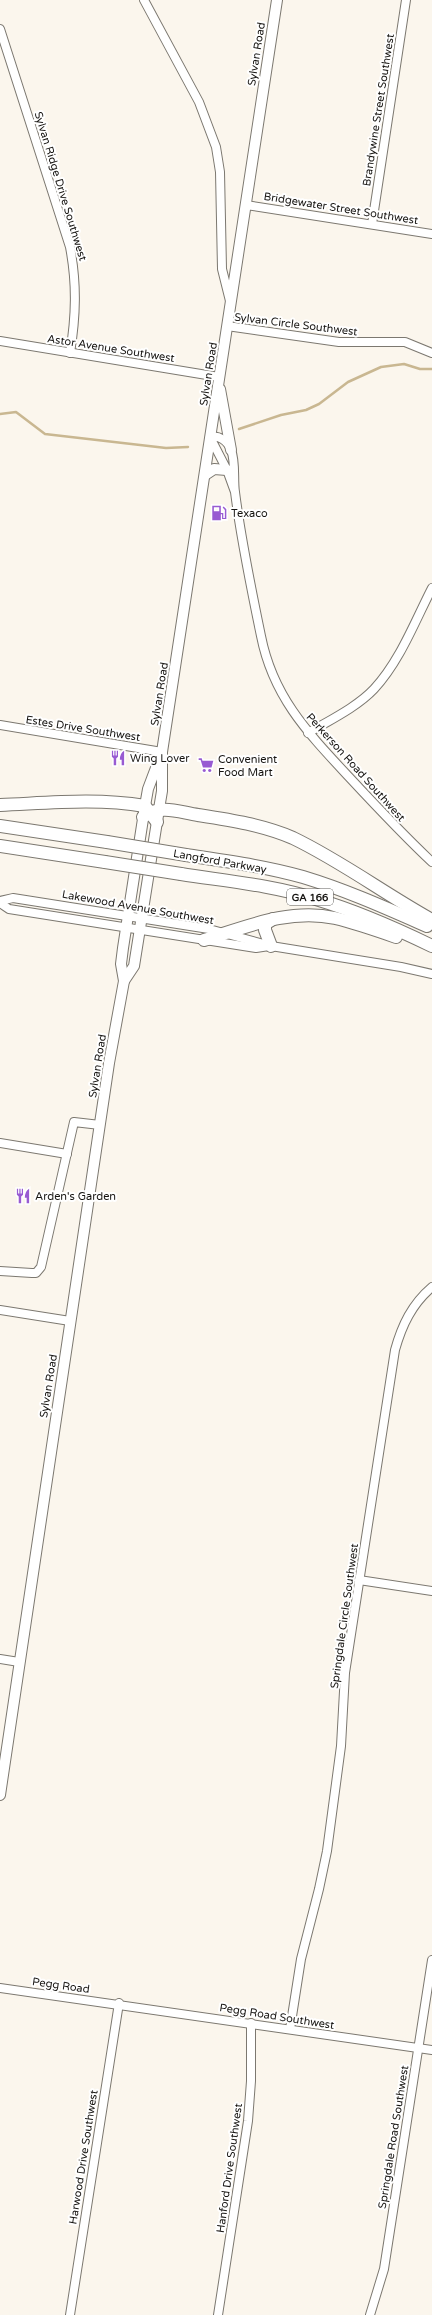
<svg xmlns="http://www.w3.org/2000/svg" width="432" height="2315" font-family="'Varela Round',sans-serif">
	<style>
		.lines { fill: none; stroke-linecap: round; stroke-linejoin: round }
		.stream { stroke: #c9b791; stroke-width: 2.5 }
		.minor-casing { stroke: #7c7870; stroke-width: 10 }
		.major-casing { stroke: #7c7870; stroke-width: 12 }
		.highway-casing { stroke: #7c7870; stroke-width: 14 }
		.minor { stroke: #fff; stroke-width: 8 }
		.major { stroke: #fff; stroke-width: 10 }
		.highway { stroke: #fff; stroke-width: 12 }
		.highway-bridge-casing { stroke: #7c7870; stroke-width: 14; stroke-linecap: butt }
		.highway-bridge { stroke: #fff; stroke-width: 12 }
		.labels { text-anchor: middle; stroke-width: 4; stroke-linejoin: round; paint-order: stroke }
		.shield { fill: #fff; stroke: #5c5a58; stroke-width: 1 }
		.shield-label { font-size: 10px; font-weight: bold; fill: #161411 }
		.street-label { font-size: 11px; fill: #161411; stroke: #fff }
		.poi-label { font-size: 11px; fill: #161411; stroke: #fff; text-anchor: start }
	</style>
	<rect width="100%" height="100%" fill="#fbf6ed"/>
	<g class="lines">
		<g class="stream">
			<polyline points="0,414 16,412 45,434 166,448 188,447"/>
			<polyline points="239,429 281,415 306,410 319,404 348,382 381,367 404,364 420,369 432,369"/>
		</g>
		<defs>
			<g id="minor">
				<polyline points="144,0 199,102 216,147 220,172 222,269 230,301"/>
				<path d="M 0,29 L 70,247 C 77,284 76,316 70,353"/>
				<polyline points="246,205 432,234"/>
				<polyline points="372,224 406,0"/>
				<polyline points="227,326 339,342 405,342 432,353"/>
				<polyline points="0,341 219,377"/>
				<path d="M 235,492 L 227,470 L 210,437 C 219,435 228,441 231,450 C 236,462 233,480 235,492 C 241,540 251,588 261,636 C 273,697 308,733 349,777 C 376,806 403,835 432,862"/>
				<polyline points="0,725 162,752"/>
				<path d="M 308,733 C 330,720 357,707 374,689 C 400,661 415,621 432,588"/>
				<polyline points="0,901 13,898 209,929 271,946 401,967 432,974"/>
				<polyline points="0,903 9,909 256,948 269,946"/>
				<polyline points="0,1143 67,1154"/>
				<polyline points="0,1271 32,1273 36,1273 41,1267 74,1122 100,1125"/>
				<polyline points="0,1310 70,1321"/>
				<polyline points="359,1580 432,1591"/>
				<polyline points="0,1659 19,1662"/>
				<polyline points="0,1988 432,2050"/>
				<path d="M 290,2029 L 301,1959 L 319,1889 L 327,1851 L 341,1746 L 345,1673 L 395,1350 C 402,1325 412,1304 432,1287"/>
				<polyline points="70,2315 119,2003"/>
				<polyline points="218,2315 248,2121 251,2081 251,2023"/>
				<polyline points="370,2315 384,2269 432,1960"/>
			</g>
			<g id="major">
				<polyline points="220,389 231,450"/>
				<polyline points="205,475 214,469 227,470"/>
				<polyline points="124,981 134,966 159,809 162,791 162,752 277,0"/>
				<polyline points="0,1795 109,1063 124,981 121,964 123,948 145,806 148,789 162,752"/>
			</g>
			<g id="highway">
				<path d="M 0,805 C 49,803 96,798 145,806 L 157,822"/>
				<path d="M 143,817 C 161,804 178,812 198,815 C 230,820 263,825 293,838 C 341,861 385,894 432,920"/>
				<polyline points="0,826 107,842"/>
				<polyline points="0,846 105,862"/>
				<path d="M 186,855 C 225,861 264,866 303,877 C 346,890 386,908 427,926"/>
				<path d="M 181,874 C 226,881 272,885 316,899 C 356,911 395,928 432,946"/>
				<path d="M 204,940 C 246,927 290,908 335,918 C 356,923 376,930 396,937"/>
				<polyline points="271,946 265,930 265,924 273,919"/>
			</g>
		</defs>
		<use href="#minor" class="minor-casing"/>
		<use href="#major" class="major-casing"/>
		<use href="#highway" class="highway-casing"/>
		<use href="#minor" class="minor"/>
		<use href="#major" class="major"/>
		<use href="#highway" class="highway"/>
		<defs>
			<g id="highway-bridge">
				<polyline points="107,842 186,855"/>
				<polyline points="105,862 181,874"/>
			</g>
		</defs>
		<use href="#highway-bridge" class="highway-bridge-casing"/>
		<use href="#highway-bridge" class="highway-bridge"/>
	</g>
	<defs>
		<symbol id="fuel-bare" viewBox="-9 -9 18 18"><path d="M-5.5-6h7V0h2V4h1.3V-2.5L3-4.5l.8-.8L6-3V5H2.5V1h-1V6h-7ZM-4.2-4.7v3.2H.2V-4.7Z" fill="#985bd2" stroke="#fff" stroke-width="2.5" paint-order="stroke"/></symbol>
		<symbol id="restaurant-bare" viewBox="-9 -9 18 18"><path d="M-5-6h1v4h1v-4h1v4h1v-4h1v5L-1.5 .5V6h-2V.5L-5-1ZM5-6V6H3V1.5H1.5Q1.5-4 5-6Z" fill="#985bd2" stroke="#fff" stroke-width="2.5" paint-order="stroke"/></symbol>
		<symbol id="supermarket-bare" viewBox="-9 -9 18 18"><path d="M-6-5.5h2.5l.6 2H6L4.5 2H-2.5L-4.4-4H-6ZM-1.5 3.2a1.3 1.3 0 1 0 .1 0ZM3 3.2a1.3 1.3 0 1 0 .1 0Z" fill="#985bd2" stroke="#fff" stroke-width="2.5" paint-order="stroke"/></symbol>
	</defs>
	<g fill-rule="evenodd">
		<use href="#fuel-bare" x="208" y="502" width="22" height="22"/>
		<use href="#restaurant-bare" x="107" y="747" width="22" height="22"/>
		<use href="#supermarket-bare" x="195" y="754" width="22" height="22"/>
		<use href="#restaurant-bare" x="12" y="1185" width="22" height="22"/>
	</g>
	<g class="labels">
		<rect class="shield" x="287" y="889" width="46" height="16" rx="3"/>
		<g class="shield-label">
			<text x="310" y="901">GA 166</text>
		</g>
		<g class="street-label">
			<text transform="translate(256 54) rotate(-81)" y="4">Sylvan Road</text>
			<text transform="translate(378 110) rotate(-81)" y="4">Brandywine Street Southwest</text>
			<text transform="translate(61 186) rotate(73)" y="4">Sylvan Ridge Drive Southwest</text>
			<text transform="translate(341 208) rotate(9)" y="4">Bridgewater Street Southwest</text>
			<text transform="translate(296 324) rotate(7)" y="4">Sylvan Circle Southwest</text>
			<text transform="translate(111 348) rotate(9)" y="4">Astor Avenue Southwest</text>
			<text transform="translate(208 374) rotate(-81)" y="4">Sylvan Road</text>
			<text transform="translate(159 694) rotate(-81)" y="4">Sylvan Road</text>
			<text transform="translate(83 728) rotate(9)" y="4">Estes Drive Southwest</text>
			<text transform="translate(356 767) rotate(48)" y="4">Perkerson Road Southwest</text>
			<text transform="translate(220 861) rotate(10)" y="4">Langford Parkway</text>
			<text transform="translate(138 907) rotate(10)" y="4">Lakewood Avenue Southwest</text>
			<text transform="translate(97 1066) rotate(-81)" y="4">Sylvan Road</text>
			<text transform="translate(48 1386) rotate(-81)" y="4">Sylvan Road</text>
			<text transform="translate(344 1616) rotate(-82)" y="4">Springdale Circle Southwest</text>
			<text transform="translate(61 1985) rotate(8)" y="4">Pegg Road</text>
			<text transform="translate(277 2016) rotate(9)" y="4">Pegg Road Southwest</text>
			<text transform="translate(393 2137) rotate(-81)" y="4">Springdale Road Southwest</text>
			<text transform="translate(83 2157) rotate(-81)" y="4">Harwood Drive Southwest</text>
			<text transform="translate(229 2168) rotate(-82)" y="4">Hanford Drive Southwest</text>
		</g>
		<g class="poi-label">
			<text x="231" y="517">Texaco</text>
			<text x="130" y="762">Wing Lover</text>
			<text x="218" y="763">Convenient<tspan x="218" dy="13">Food Mart</tspan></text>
			<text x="35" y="1200">Arden's Garden</text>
		</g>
	</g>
</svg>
